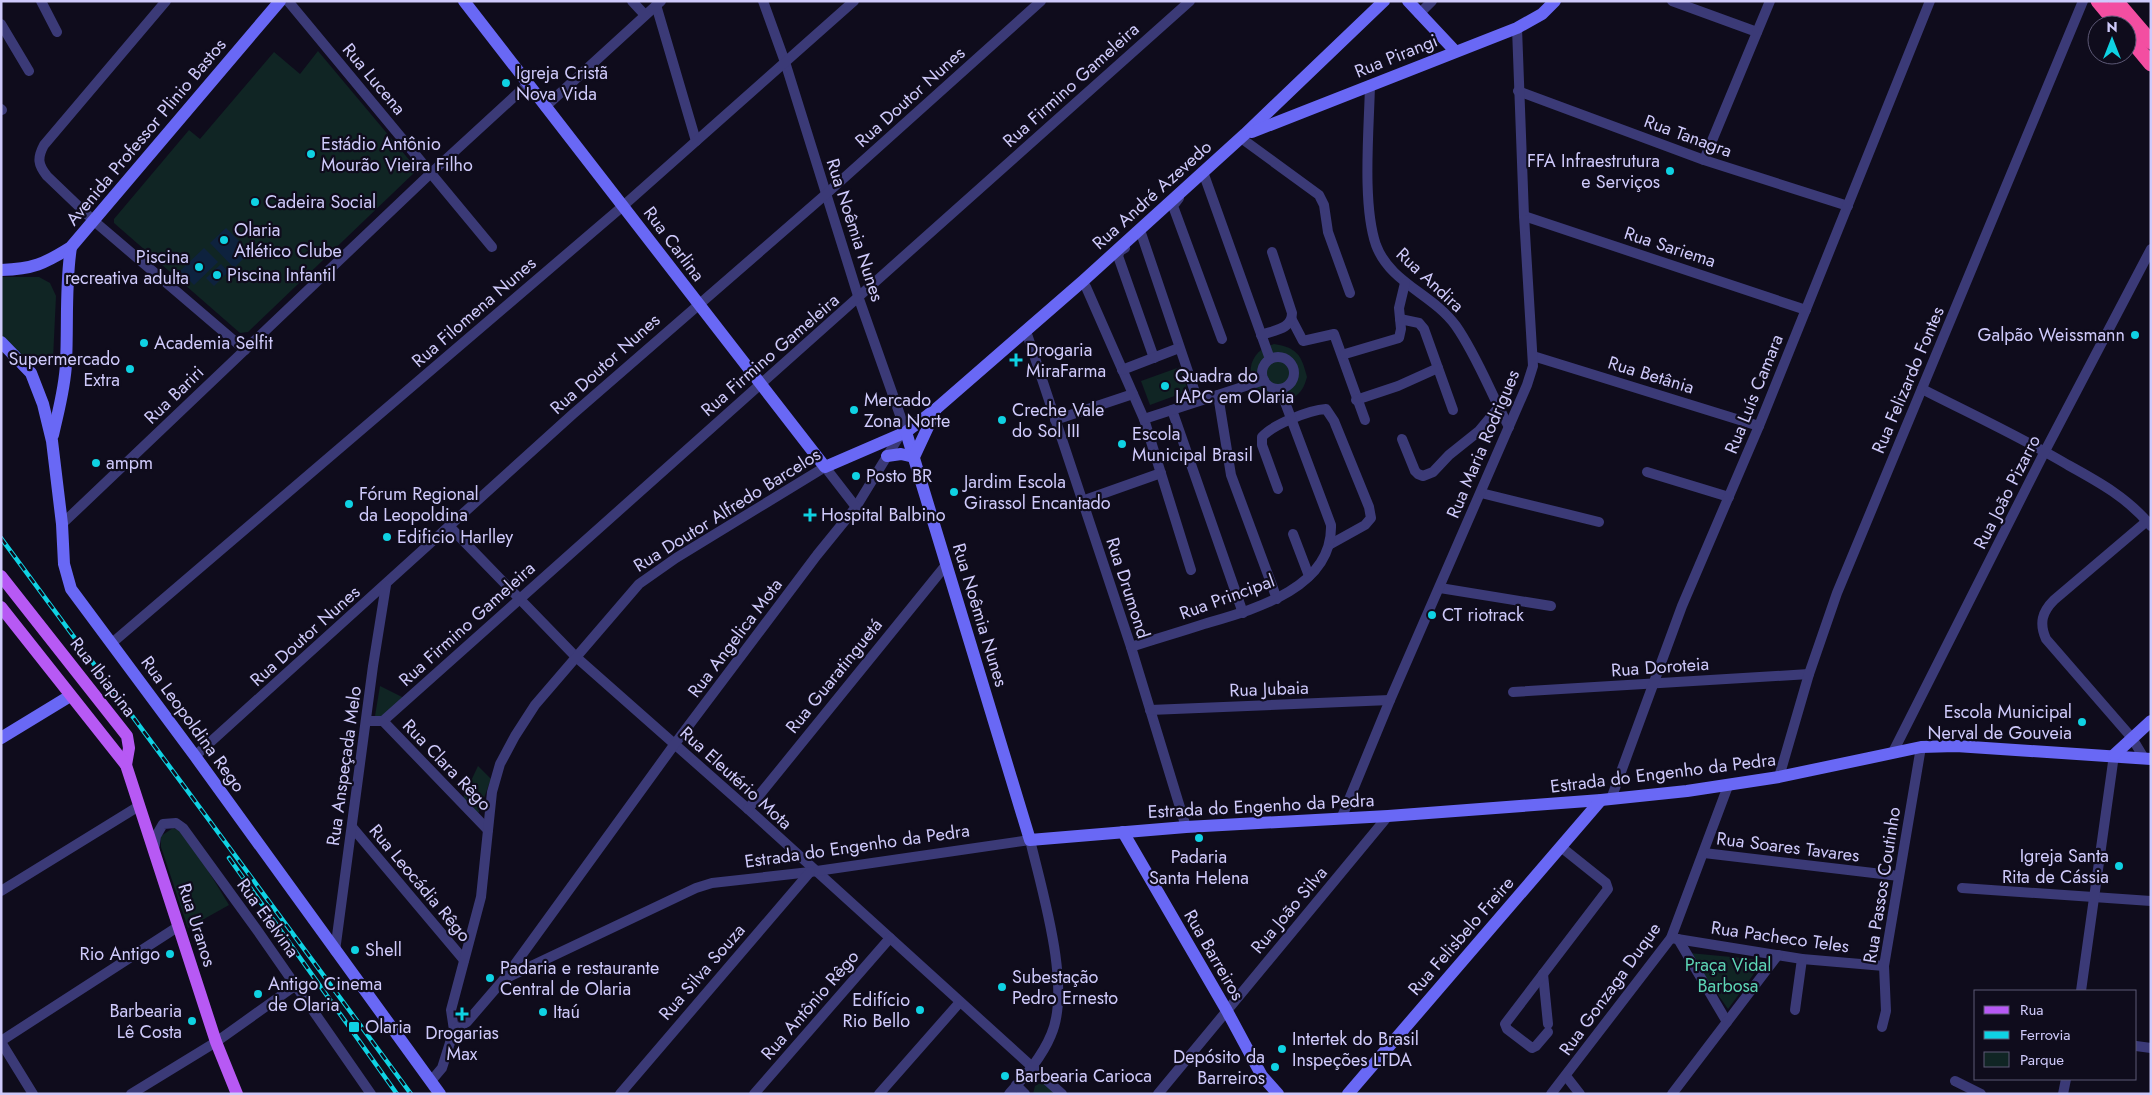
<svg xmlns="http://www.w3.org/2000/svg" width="2152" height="1095" font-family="Jost,sans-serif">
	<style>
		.green { fill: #102524 }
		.water { fill: #0e223e }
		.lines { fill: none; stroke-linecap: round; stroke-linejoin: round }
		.street { stroke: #3b3a77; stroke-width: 10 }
		.secondary { stroke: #6968f5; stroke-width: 12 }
		.primary { stroke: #b759f4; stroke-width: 12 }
		.highway { stroke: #f34ea1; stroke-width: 15 }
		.rail-casing { stroke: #0fd2e3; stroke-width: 4.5 }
		.rail { stroke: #0f0c1c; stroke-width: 2.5; stroke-dasharray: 8; stroke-linecap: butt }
		.poi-dot { fill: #0fd2e3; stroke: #0f0c1c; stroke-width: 2 }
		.labels { text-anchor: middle; stroke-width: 4.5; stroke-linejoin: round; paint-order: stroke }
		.street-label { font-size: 18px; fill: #cfcafb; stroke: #0f0c1c }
		.poi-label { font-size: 18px; fill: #cfcafb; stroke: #0f0c1c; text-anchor: start }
		.park-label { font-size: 18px; fill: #5dd5b5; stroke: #0f0c1c }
	</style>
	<rect width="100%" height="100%" fill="#0f0c1c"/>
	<g class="green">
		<polygon points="318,51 416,168 416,171 248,332 240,333 114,223 114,219 189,130 200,139 274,52 300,74"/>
		<polygon points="1,277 39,277 50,283 56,296 53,359 46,366 30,366 1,336"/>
		<path d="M 1274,344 C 1297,348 1301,354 1307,377 C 1304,387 1302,392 1293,398 C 1258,420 1228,357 1274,344 Z"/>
		<polygon points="1180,367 1188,391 1150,405 1141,381"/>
		<polygon points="380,686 404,698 380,718 375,716"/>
		<polygon points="478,766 491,779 478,814 462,800"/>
		<polygon points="173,828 183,832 190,841 229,905 188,928 161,847 161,836"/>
		<polygon points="1689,953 1764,960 1728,1009"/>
		<polygon points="1042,1082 1059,1094 1033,1094 1035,1086"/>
	</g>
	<g class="water">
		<polygon points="226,228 250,252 234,268 210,243"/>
		<polygon points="204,248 218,262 194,285 180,271"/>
		<polygon points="221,264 228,272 214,286 206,278"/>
	</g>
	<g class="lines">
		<g class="street">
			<polyline points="41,1 57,32"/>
			<path d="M 166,1 L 44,145 C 37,158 38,165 47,176 L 94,221 L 245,350"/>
			<polyline points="288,1 492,247"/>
			<polyline points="632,1 645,15"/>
			<polyline points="763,1 785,62 859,299 906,432"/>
			<polyline points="1672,1 1757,32"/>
			<polyline points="656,5 696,141"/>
			<polyline points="1419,14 1432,1"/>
			<polyline points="1,24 29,71"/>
			<path d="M 1370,85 C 1369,130 1362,204 1376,245 C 1390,283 1433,294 1456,326 C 1477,356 1491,394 1509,427"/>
			<polyline points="1518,91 1704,160 1848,206"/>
			<polyline points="545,107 661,1"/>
			<polyline points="1,109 2,110"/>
			<polyline points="1241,138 1319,195 1324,205 1328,232 1350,293"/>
			<polyline points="1704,160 1770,1"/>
			<polyline points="1203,172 1270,359"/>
			<polyline points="1179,198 1173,206 1222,339"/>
			<polyline points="1524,216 1806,310"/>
			<polyline points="1140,230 1198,401"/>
			<polyline points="1125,248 1120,251 1118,256 1154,358"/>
			<polyline points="1086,287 1144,419 1191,570"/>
			<polyline points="1400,319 1419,323 1424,329 1453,410"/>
			<polyline points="1292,320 1303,341 1334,334 1365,420"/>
			<polyline points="1026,331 1131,647 1186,827"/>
			<path d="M 1261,335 C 1275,330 1292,329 1292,313 L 1272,252"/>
			<polyline points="1345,354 1399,338 1401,329 1399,308 1405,283"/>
			<polyline points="1533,356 1759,426"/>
			<circle cx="1278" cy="373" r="16"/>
			<polyline points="1122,370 1179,348"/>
			<path d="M 1922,389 C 1971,414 2021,437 2068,465 C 2099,482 2128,498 2151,526"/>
			<polyline points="1218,395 1231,475 1277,599"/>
			<polyline points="1356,400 1398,386 1438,368"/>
			<polyline points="1172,410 1243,613"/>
			<polyline points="1144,419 1264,380"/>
			<polyline points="1055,420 1133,394"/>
			<polyline points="1402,439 1415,471 1418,474 1423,476 1433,472 1449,455 1479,431 1499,407"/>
			<polyline points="1647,472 1729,497"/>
			<path d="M 1278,489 L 1262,445 L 1262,437 C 1272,425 1309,410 1326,409 L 1334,421 L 1369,507 L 1371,518 L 1365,525 L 1329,545"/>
			<polyline points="1481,493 1599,522"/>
			<polyline points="1082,501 1161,473"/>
			<polyline points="62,524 431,173 528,84"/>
			<polyline points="449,526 576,657 748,809 1062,1094"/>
			<polyline points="1293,534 1309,576"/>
			<polyline points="1440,588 1551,606"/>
			<polyline points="112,643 623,206 854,1"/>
			<path d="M 1131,647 C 1155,639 1180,632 1204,624 C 1252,610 1333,589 1331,525 L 1280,389"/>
			<polyline points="1513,692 1809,674"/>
			<polyline points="1150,710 1390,700"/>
			<polyline points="366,721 383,721 1190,1"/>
			<polyline points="383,721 488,830"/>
			<polyline points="1893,752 2045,451 2151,249"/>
			<polyline points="195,756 573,414 825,195 1041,1"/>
			<path d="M 2144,758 L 2132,738 L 2046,639 C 2039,623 2042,612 2054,600 L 2147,521"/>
			<polyline points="1779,777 1809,674 1837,593 2083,1"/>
			<polyline points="1611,799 1682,606 1759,426 1930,1"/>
			<polyline points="748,809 946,565"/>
			<polyline points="1341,819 1390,700 1527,385 1533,366 1524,216 1517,28"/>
			<polyline points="352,827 464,960"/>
			<polyline points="154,851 156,836 163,824 176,823 183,828 257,930 371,1094"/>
			<polyline points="1704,853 1899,876"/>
			<polyline points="1962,888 2151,901"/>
			<polyline points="1,891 139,806"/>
			<polyline points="1671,938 1802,959 1884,966"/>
			<polyline points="1678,939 1727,1022"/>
			<polyline points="335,951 373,666 386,585"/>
			<polyline points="1543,974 1548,1024"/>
			<polyline points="505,978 674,745 817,555 856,507 900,435"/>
			<polyline points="2081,991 2114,755"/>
			<polyline points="1795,1010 1802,959"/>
			<polyline points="1882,1027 1886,1011 1884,966 1921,747"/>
			<polyline points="454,1030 451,1010 481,897 492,792 500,764 515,736 535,705 639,584 676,558 825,467 856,507"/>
			<polyline points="1548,1032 1536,1046 1532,1048 1507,1029 1505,1024 1608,889 1606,883 1561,847"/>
			<polyline points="1,1041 179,926"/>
			<polyline points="1,1042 33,1094"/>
			<polyline points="2136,1046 2151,1048"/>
			<polyline points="1566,1076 1580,1094"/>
			<path d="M 431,1081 L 442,1068 L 454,1030 L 467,1022 L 504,979 L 696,888 L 712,883 L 810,872 L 1030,840 C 1042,891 1072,988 1051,1035 C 1042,1057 1025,1076 1009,1094"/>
			<polyline points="1955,1081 1981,1094"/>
			<polyline points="1016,1085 1025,1094"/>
			<polyline points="131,1094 216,1042 296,985"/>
			<polyline points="620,1094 810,872"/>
			<polyline points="754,1094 890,938"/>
			<polyline points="879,1094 960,1002"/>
			<polyline points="1158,1094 1388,816"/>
			<polyline points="1551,1094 1671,938 1728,786"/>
			<polyline points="1672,1094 1778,955"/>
			<polyline points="2063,1094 2066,1079"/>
		</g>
		<g class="secondary">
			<polyline points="464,1 825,467 906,432 937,408 1083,281 1245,134 1384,1"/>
			<polyline points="1408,1 1455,51"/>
			<polyline points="1252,132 1517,28 1542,14 1555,1"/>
			<path d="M 1,270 C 33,269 44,264 71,247 L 280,1"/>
			<polyline points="1,342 31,373 43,404 52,441 62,524 64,564 71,589 195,756 440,1094"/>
			<polyline points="906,432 1030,840 1186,827 1388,816 1601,800 1687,791 1779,777 1921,747 1956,746 2151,759"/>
			<path d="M 53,435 C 58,412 65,388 66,363 C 68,324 65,286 71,247"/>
			<polyline points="887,456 901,454 914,457"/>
			<polyline points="914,457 935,412"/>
			<polyline points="1,738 70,696"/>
			<polyline points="2114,755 2151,721"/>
			<polyline points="1123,832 1227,1011 1262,1076 1278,1094"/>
			<polyline points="1348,1094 1601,800"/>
		</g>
		<g class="primary">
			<polyline points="1,576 127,736 129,748 126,765"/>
			<polyline points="1,607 126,765 216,1042 237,1094"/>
		</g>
		<g class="highway">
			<polyline points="2098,1 2118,25"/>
			<polyline points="2116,1 2151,42"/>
			<polyline points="2127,35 2151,64"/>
		</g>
		<defs>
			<g id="rail">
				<polyline points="1,538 411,1094"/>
				<polyline points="229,858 397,1094"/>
			</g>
		</defs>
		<use href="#rail" class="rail-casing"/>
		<use href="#rail" class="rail"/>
	</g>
	<g class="poi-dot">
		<circle cx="506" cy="83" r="5"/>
		<circle cx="311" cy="154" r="5"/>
		<circle cx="1670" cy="171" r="5"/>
		<circle cx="255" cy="202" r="5"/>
		<circle cx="224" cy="240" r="5"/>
		<circle cx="199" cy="267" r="5"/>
		<circle cx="217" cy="275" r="5"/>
		<circle cx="2135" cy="335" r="5"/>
		<circle cx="144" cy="343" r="5"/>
		<path d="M1013.5 352.5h5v5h5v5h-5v5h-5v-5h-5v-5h5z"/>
		<circle cx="130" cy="369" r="5"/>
		<circle cx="1165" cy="386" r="5"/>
		<circle cx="854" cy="410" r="5"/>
		<circle cx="1002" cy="420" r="5"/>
		<circle cx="1122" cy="444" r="5"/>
		<circle cx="96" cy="463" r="5"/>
		<circle cx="856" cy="476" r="5"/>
		<circle cx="954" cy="492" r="5"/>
		<circle cx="349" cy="504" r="5"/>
		<path d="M807.5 507.5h5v5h5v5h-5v5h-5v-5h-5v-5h5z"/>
		<circle cx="387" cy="537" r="5"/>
		<circle cx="1432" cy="615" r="5"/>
		<circle cx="2082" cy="722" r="5"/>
		<circle cx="1199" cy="838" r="5"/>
		<circle cx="2119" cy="866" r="5"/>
		<circle cx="355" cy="950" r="5"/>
		<circle cx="170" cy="954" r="5"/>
		<circle cx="490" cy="978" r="5"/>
		<circle cx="1002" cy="987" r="5"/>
		<circle cx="258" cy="994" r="5"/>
		<circle cx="920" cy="1010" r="5"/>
		<circle cx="543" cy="1012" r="5"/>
		<path d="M459.5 1006.5h5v5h5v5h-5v5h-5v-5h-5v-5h5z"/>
		<circle cx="192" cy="1021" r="5"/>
		<rect x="348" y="1021" width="12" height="12" rx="2.5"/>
		<circle cx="1282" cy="1049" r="5"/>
		<circle cx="1275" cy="1067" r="5"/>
		<circle cx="1005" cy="1076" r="5"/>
	</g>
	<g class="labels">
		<g class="street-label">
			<text transform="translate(1396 56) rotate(-22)" y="6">Rua Pirangi</text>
			<text transform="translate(374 79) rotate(50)" y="6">Rua Lucena</text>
			<text transform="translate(1071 85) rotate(-42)" y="6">Rua Firmino Gameleira</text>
			<text transform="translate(910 97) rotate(-42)" y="6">Rua Doutor Nunes</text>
			<text transform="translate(146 132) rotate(-50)" y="6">Avenida Professor Plinio Bastos</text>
			<text transform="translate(1688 136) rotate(20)" y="6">Rua Tanagra</text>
			<text transform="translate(1152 195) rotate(-42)" y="6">Rua André Azevedo</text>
			<text transform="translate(855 230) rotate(72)" y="6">Rua Noêmia Nunes</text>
			<text transform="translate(674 244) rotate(53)" y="6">Rua Carlina</text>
			<text transform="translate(1670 247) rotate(18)" y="6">Rua Sariema</text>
			<text transform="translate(1430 280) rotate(43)" y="6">Rua Andira</text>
			<text transform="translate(474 312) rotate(-41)" y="6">Rua Filomena Nunes</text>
			<text transform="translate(770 355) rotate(-41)" y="6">Rua Firmino Gameleira</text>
			<text transform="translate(605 364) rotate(-42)" y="6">Rua Doutor Nunes</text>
			<text transform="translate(1651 375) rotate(17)" y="6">Rua Betânia</text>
			<text transform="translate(1908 380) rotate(-67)" y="6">Rua Felizardo Fontes</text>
			<text transform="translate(1754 394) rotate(-68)" y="6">Rua Luís Camara</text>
			<text transform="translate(174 395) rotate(-44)" y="6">Rua Bariri</text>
			<text transform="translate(1483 444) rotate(-67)" y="6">Rua Maria Rodrigues</text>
			<text transform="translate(2007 492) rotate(-63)" y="6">Rua João Pizarro</text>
			<text transform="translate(727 510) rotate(-32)" y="6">Rua Doutor Alfredo Barcelos</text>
			<text transform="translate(1128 588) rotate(72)" y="6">Rua Drumond</text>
			<text transform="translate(1227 597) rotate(-20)" y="6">Rua Principal</text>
			<text transform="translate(980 615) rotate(73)" y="6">Rua Noêmia Nunes</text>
			<text transform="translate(467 624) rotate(-42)" y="6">Rua Firmino Gameleira</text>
			<text transform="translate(305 636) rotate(-42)" y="6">Rua Doutor Nunes</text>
			<text transform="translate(735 638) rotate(-53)" y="6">Rua Angelica Mota</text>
			<text transform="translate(1660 667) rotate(-4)" y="6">Rua Doroteia</text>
			<text transform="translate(834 676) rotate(-51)" y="6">Rua Guaratinguetá</text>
			<text transform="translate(103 677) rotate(52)" y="6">Rua Ibiapina</text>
			<text transform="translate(1269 689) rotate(-2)" y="6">Rua Jubaia</text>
			<text transform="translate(193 724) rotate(54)" y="6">Rua Leopoldina Rego</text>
			<text transform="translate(447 765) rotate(46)" y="6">Rua Clara Rêgo</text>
			<text transform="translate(344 766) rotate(-82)" y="6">Rua Anspeçada Melo</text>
			<text transform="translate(1663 773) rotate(-7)" y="6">Estrada do Engenho da Pedra</text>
			<text transform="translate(736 778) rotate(42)" y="6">Rua Eleutério Mota</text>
			<text transform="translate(1261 806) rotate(-3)" y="6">Estrada do Engenho da Pedra</text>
			<text transform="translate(857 846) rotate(-8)" y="6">Estrada do Engenho da Pedra</text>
			<text transform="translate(1788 847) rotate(7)" y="6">Rua Soares Tavares</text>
			<text transform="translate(420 883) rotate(50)" y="6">Rua Leocádia Rêgo</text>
			<text transform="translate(1882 885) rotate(-81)" y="6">Rua Passos Coutinho</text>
			<text transform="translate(1289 910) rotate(-50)" y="6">Rua João Silva</text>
			<text transform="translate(268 918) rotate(54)" y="6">Rua Etelvina</text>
			<text transform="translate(197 925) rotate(72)" y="6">Rua Uranos</text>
			<text transform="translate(1461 936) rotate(-49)" y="6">Rua Felisbelo Freire</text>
			<text transform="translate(1780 937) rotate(8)" y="6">Rua Pacheco Teles</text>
			<text transform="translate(1214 955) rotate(60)" y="6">Rua Barreiros</text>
			<text transform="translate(702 972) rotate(-49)" y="6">Rua Silva Souza</text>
			<text transform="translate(1610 989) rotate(-54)" y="6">Rua Gonzaga Duque</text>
			<text transform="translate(810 1005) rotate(-49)" y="6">Rua Antônio Rêgo</text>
		</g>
		<g class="poi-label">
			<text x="516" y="79">Igreja Cristã<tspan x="516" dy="21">Nova Vida</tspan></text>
			<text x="321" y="150">Estádio Antônio<tspan x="321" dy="21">Mourão Vieira Filho</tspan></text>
			<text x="1660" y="167" text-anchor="end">FFA Infraestrutura<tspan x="1660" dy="21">e Serviços</tspan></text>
			<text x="265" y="208">Cadeira Social</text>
			<text x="234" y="236">Olaria<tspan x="234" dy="21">Atlético Clube</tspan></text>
			<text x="189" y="263" text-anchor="end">Piscina<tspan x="189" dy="21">recreativa adulta</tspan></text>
			<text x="227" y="281">Piscina Infantil</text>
			<text x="2125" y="341" text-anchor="end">Galpão Weissmann</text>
			<text x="154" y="349">Academia Selfit</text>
			<text x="1026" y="356">Drogaria<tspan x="1026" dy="21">MiraFarma</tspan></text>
			<text x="120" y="365" text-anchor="end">Supermercado<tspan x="120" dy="21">Extra</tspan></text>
			<text x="1175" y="382">Quadra do<tspan x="1175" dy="21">IAPC em Olaria</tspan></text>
			<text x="864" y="406">Mercado<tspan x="864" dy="21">Zona Norte</tspan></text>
			<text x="1012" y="416">Creche Vale<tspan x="1012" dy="21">do Sol III</tspan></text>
			<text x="1132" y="440">Escola<tspan x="1132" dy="21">Municipal Brasil</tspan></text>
			<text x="106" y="469">ampm</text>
			<text x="866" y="482">Posto BR</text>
			<text x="964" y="488">Jardim Escola<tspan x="964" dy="21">Girassol Encantado</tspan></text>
			<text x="359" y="500">Fórum Regional<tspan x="359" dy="21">da Leopoldina</tspan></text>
			<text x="821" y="521">Hospital Balbino</text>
			<text x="397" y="543">Edificio Harlley</text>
			<text x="1442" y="621">CT riotrack</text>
			<text x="2072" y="718" text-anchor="end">Escola Municipal<tspan x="2072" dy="21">Nerval de Gouveia</tspan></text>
			<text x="2109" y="862" text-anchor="end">Igreja Santa<tspan x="2109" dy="21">Rita de Cássia</tspan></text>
			<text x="1199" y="863" text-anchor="middle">Padaria<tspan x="1199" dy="21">Santa Helena</tspan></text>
			<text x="365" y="956">Shell</text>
			<text x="160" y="960" text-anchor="end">Rio Antigo</text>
			<text x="500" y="974">Padaria e restaurante<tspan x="500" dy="21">Central de Olaria</tspan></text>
			<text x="1012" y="983">Subestação<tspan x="1012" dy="21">Pedro Ernesto</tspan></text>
			<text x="268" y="990">Antigo Cinema<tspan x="268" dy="21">de Olaria</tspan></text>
			<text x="910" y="1006" text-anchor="end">Edifício<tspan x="910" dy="21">Rio Bello</tspan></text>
			<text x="182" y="1017" text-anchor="end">Barbearia<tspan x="182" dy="21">Lê Costa</tspan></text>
			<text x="553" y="1018">Itaú</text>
			<text x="365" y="1033">Olaria</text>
			<text x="462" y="1039" text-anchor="middle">Drogarias<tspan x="462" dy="21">Max</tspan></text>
			<text x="1292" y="1045">Intertek do Brasil<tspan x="1292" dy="21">Inspeções LTDA</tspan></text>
			<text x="1265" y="1063" text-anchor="end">Depósito da<tspan x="1265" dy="21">Barreiros</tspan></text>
			<text x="1015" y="1082">Barbearia Carioca</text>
		</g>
		<g class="park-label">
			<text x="1728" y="971">Praça Vidal<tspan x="1728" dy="21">Barbosa</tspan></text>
		</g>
	</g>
	<rect width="2152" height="1095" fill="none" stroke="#cfcafb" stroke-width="5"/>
	<rect x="1974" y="990" width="162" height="90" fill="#0f0c1c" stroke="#5c5875"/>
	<rect x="1984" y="1006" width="25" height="8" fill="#b759f4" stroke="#5c5875"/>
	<text x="2020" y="1015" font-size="15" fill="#cfcafb">Rua</text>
	<rect x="1984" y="1031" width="25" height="8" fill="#0fd2e3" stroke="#5c5875"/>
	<text x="2020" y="1040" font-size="15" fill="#cfcafb">Ferrovia</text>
	<rect x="1984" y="1052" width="25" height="15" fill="#102524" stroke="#5c5875"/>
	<text x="2020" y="1065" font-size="15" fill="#cfcafb">Parque</text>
	<g transform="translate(2112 40)"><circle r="24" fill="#0f0c1c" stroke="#5c5875"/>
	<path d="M0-4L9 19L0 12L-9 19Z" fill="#0fd2e3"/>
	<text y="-8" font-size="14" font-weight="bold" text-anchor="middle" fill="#cfcafb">N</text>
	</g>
</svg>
